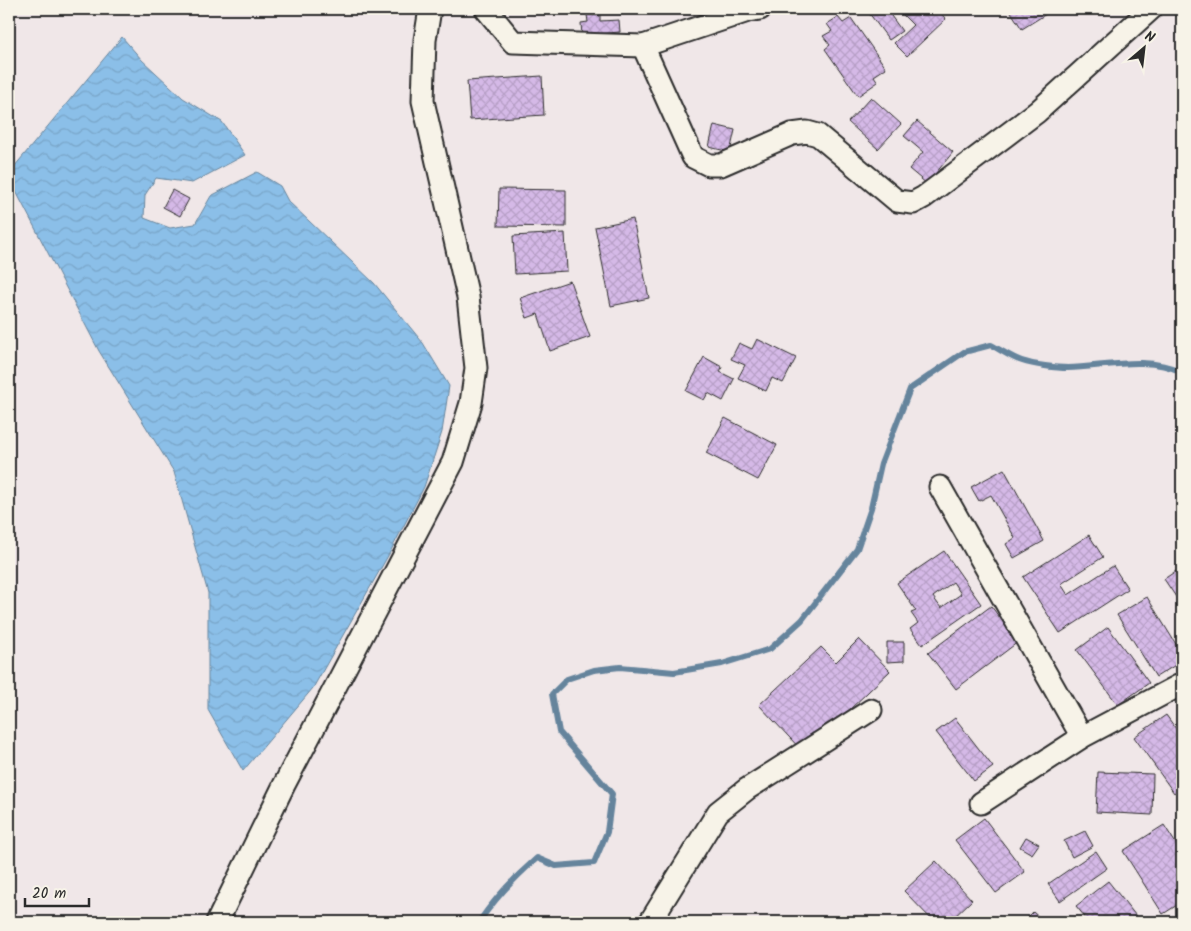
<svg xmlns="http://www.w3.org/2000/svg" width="1191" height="931" font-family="Kalam,sans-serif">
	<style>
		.water { fill: url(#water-waves); stroke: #65849c }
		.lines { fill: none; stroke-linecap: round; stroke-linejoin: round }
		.stream { stroke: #65849c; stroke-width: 6 }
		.building { fill: url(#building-cross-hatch); stroke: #2b2b2b; fill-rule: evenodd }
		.street-casing { stroke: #2b2b2b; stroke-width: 25 }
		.street { stroke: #f7f3e8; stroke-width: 21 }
	</style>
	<defs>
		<pattern id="water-waves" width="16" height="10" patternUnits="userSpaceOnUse" patternTransform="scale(1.25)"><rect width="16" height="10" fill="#8bbfe8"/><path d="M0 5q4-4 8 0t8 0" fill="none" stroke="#78a4c7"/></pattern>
		<pattern id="building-cross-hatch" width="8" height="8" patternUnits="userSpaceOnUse" patternTransform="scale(1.25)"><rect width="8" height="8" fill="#d5b9e7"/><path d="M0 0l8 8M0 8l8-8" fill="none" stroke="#b79fc6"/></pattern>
	</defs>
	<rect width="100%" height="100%" fill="#f0e7e8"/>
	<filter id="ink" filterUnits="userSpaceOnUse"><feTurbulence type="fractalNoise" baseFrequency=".02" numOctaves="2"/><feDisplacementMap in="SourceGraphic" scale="10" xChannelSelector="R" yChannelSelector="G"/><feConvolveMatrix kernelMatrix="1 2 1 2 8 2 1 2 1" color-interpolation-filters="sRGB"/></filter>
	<g filter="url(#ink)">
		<polygon class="water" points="122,37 142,60 183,98 222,122 245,155 192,183 156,178 145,195 144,218 170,228 195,224 211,196 257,172 280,186 288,201 374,283 423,343 449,386 442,432 424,487 389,554 313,688 243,771 208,710 208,593 174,472 99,351 9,178 9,173"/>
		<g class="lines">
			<path class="stream" d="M 479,922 C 496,897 514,878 537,858 L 556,866 L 594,863 L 607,832 L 612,794 L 559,732 L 552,694 L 567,679 L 594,670 L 620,667 L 674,672 L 722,664 L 770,649 L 802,620 L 857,549 L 871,508 L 881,464 L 910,389 L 964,352 L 991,345 C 1001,350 1012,358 1022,361 C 1034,365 1056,368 1068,368 C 1105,367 1147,355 1182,372"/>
		</g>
		<g class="building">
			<polygon points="866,9 886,9 902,31 889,40"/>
			<polygon points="897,9 937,9 946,19 907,56 894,43 913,25"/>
			<polygon points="1009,9 1054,9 1022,29"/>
			<polygon points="587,15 600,15 600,21 619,20 620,32 582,35 581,23 588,22"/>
			<polygon points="838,17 843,23 851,18 886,68 874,76 878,82 858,96 825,49 830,45 823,36 832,31 827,24"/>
			<polygon points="542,76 544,115 470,120 467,81"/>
			<polygon points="871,97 901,124 878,149 848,122"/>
			<polygon points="917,121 953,152 927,184 909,169 923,152 904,136"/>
			<polygon points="714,125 735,130 730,152 709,147"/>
			<polygon points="499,189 566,190 566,227 498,226"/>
			<polygon points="172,190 189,199 180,216 163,207"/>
			<polygon points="633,219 649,298 611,306 595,227"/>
			<polygon points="565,233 567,271 515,274 513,236"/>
			<polygon points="570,281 590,337 550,351 538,314 527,318 520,298"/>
			<polygon points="757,339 796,358 783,383 772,378 766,391 738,378 745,365 731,359 739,343 752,349"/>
			<polygon points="704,357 722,367 720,372 734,379 723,401 708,393 704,400 686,391"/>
			<polygon points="725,418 777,445 758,480 706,453"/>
			<polygon points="1004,469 1044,541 1014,558 1006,544 1015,538 991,495 979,501 971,487"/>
			<polygon points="1089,535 1103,557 1061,584 1068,595 1113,566 1128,589 1060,633 1023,577"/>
			<path d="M 944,551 L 981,604 L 922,645 L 910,629 L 918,623 L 911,613 L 916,611 L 897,583 ZM 953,582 L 961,594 L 941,608 L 933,597 Z"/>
			<polygon points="1182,567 1182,594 1176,597 1164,579"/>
			<polygon points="1147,597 1182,654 1182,661 1156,677 1117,615"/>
			<polygon points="991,606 1018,642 956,689 928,653"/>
			<polygon points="1108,627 1149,683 1118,705 1077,650"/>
			<polygon points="859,639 890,671 804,753 759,705 821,647 836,662"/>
			<polygon points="887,642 904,642 904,661 887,662"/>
			<polygon points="1166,715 1182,737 1182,787 1174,793 1134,737"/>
			<polygon points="955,718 993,767 974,781 936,732"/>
			<polygon points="1098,772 1153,774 1152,815 1096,812"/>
			<polygon points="984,818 1025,872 996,893 955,840"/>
			<polygon points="1164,825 1182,853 1182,902 1163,914 1123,851"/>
			<polygon points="1085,831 1093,846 1072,857 1064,841"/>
			<polygon points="1026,837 1039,844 1032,854 1020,847"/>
			<polygon points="1096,851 1107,868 1060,901 1048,884"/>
			<polygon points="936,861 972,900 949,922 934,922 904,891"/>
			<polygon points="1108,881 1140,921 1139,922 1089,922 1076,906"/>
			<polygon points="1033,912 1044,922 1023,922"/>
			<polygon points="1173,916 1178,922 1165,922"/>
		</g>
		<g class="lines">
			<defs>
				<g id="street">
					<polyline points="486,9 513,42 643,46 748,11 760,9"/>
					<polyline points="643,46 693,157 709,165 721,165 792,134 807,132 818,135 897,201 913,203 924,197 1037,112 1151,9"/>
					<polyline points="940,487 1082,737"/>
					<polyline points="981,803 1082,737 1182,684"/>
					<polyline points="217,922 284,785 453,462 471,403 476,368 468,297 423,101 425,40 430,9"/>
					<polyline points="650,922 718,812 747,789 871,710"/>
				</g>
			</defs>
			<use href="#street" class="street-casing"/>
			<use href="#street" class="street"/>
		</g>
	</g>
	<rect width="1191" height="931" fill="none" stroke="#f7f3e8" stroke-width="30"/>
	<rect x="15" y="15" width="1161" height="901" fill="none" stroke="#2b2b2b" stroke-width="2" filter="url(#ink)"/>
	<g transform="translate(1144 48) rotate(28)" stroke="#f7f3e8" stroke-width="4" paint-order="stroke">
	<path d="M0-4L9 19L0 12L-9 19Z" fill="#2b2b2b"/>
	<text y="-8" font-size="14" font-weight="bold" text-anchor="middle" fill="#2b2b2b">N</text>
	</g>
	<path d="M25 898v8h64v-8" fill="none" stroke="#2b2b2b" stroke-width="2.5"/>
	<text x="32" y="898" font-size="15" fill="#2b2b2b" stroke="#f7f3e8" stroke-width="4" paint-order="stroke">20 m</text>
</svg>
